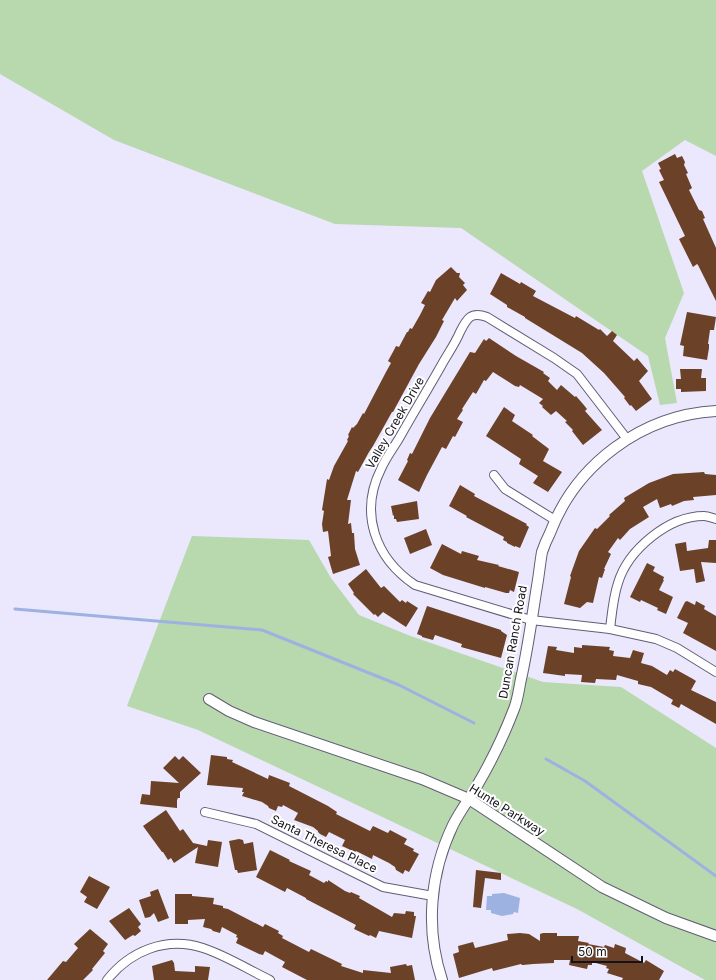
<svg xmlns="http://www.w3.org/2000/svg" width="716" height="980" font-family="Inter,sans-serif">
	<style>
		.green { fill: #b8d8ae }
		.water { fill: #9db2e0 }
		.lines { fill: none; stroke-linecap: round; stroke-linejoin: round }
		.stream { stroke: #9db2e0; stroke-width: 3 }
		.building { fill: #6b4127 }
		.minor-casing { stroke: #625d74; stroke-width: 10 }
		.tertiary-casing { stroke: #625d74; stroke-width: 12 }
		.minor { stroke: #fff; stroke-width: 8 }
		.tertiary { stroke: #fff; stroke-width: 10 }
		.labels { text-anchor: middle; stroke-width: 4; stroke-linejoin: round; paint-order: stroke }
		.street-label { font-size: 12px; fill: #14121b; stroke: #fff }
	</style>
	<rect width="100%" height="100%" fill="#ebe7fd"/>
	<g class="green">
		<polygon points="0,0 716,0 716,156 685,140 642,171 684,293 665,338 677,403 660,405 648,356 461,228 335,224 114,140 0,74"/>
		<polygon points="192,536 309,540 331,578 359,615 408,635 543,682 621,687 716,748 716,980 705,980 577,909 198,730 127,706"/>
	</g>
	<polygon class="water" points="504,893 520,898 518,913 514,912 513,914 502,916 491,913 491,910 486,910 487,896 492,896 492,894"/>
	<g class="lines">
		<g class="stream">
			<polyline points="15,609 262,630 399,685 474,723"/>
			<polyline points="546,759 585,781 716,876"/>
		</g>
	</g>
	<g class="building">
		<polygon points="675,154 677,158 682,156 685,162 684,165 688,173 686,174 692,188 689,190 699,210 702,211 705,218 703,219 716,248 716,301 698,265 697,264 693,267 679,239 685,236 659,182 664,180 659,170 661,169 658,163"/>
		<polygon points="451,267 457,273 460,273 459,277 465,283 463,285 467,290 457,301 455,298 442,320 444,321 436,337 419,364 393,412 392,412 373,446 369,452 358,472 356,471 347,500 351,500 348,524 351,523 352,533 354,533 355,549 360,565 333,574 328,557 331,556 328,531 323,532 322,524 324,511 322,510 327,479 329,480 334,466 348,441 347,440 349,436 348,435 352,427 353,428 357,424 363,413 364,414 386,372 391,363 388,361 394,350 396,346 399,347 407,332 408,332 410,328 412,329 420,315 425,305 421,303 428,291 430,292 436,280"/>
		<polygon points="501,273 520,284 521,282 536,291 533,296 575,318 576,316 599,330 600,329 607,336 612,331 617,335 613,341 634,361 637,358 648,371 639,381 652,399 636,411 631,405 630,406 624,398 625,397 604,373 582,353 525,318 525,317 507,307 507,305 490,294"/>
		<polygon points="687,312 716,317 714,330 710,330 708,344 709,344 709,348 707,360 683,356 684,346 680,345"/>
		<polygon points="489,338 516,356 544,372 543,373 550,378 548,381 557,390 561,385 575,397 576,396 583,404 587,409 585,411 602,430 583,445 572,431 573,430 565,422 567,421 556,411 551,415 542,407 543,406 539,403 543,399 520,385 519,387 515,386 493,372 486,381 484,380 476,394 473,392 462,409 463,410 457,419 463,422 455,437 453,436 446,449 442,447 427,475 419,492 398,480 408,461 407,460 410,453 412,454 430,418 470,352 475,353 484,339 486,341"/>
		<polygon points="680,369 702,369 701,378 706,378 706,391 681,392 681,389 676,389 676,379 681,379"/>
		<polygon points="504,407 515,415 512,421 533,435 532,436 549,449 543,461 562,472 548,492 533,483 538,476 519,464 521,459 486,436"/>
		<polygon points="704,472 705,474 716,475 716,495 693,497 694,500 684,501 672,506 671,504 660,508 657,499 643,507 649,517 630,529 620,540 618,538 608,552 611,554 604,569 605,569 602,578 599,577 593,603 587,602 580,608 564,604 571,577 570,576 579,551 595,528 597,529 610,516 609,515 625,501 624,498 649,483 673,474"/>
		<polygon points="460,485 475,494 474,496 527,524 526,525 529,527 520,548 515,546 515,547 507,543 507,542 503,540 504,537 466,517 467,516 449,506"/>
		<polygon points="417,501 419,519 397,522 396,519 394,519 394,515 393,516 391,506"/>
		<polygon points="426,529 432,545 410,554 404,538"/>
		<polygon points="709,540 716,540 716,563 701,562 705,581 696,583 694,569 680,571 675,544 686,542 687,551 708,548"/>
		<polygon points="442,544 461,554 462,551 479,556 477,560 499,565 498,566 519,572 514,592 510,590 509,593 506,593 485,587 485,588 443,575 430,568"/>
		<polygon points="647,563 655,567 653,571 664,577 663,580 664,580 659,590 673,597 666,614 657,610 658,608 641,600 640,602 630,597"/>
		<polygon points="366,569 381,588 384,586 400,602 402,600 406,603 407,601 418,608 406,627 383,612 378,617 375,614 374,615 353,594 354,593 348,584"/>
		<polygon points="687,601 695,605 696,601 705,606 704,609 716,616 716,651 683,633 688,623 677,618 685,602"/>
		<polygon points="427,606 501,630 501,631 507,635 501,658 461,647 462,644 435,635 433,640 422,637 422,636 417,634"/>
		<polygon points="582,645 610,647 609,650 614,651 613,656 630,658 633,650 640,652 644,653 641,663 652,666 667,675 670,670 673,672 675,669 693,679 696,681 691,690 716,702 716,724 681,704 679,708 671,704 673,700 651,687 638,684 638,681 617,675 616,680 596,679 595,683 581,682 582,675 565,674 565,676 543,673 548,646 557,647 556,650 574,653 574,647 582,648"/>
		<polygon points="211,755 227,757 227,759 233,760 232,762 268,779 269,775 290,783 289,786 328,806 337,812 336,814 370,831 373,826 388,833 390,830 407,839 404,844 414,849 413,851 419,854 409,872 405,870 403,874 396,870 395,867 389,863 373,855 372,859 356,851 355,852 342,846 345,840 329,832 326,837 320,834 318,832 318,831 313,827 294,820 298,813 283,805 282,807 278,806 276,811 269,808 268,806 262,802 242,796 244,792 242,792 243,788 207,785"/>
		<polygon points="175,756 179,760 183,756 201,773 180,792 180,798 178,798 177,800 177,808 140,804 142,794 150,795 151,781 179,783 163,768"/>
		<polygon points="166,810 180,831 183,829 193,843 207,846 208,840 222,842 218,867 195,863 198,847 174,863 171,858 168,860 163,852 162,852 143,826"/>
		<polygon points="239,839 243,840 244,844 253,842 257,870 238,873 237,870 235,870 229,841"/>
		<polygon points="270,850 290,860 289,861 311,871 309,875 324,883 326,881 328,882 328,880 345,891 350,893 351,892 353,893 360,896 359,898 392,917 394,913 405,914 406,911 414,912 414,916 416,916 412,938 379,931 376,938 370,935 369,936 354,929 356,925 306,899 306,898 287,888 285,892 256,877"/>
		<polygon points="476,870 501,873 501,880 485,878 481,908 473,907"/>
		<polygon points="89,876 110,887 97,909 84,902 87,897 80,892"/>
		<polygon points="158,889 169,918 158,922 154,913 150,917 145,918 139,900 151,896 150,892"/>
		<polygon points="175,894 192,894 192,896 214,898 213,904 223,906 223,908 228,909 263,927 265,924 279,931 278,933 283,936 282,938 309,952 311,949 342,964 341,966 363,973 363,970 391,973 390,967 406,964 407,966 412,965 415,980 307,980 282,967 285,962 265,951 263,955 259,954 236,943 238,938 236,937 237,935 222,927 220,933 213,931 211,929 203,927 205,919 188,920 188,924 175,924"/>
		<polygon points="129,908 141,924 138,927 141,931 135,936 133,935 125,940 109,921"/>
		<polygon points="90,929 108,944 103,951 105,953 92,969 93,970 83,980 47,980 63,961 66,962 78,948 74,944"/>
		<polygon points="520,933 529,934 540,941 540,934 543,933 557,933 557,936 579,936 578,941 589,943 588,944 604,947 605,945 614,948 615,944 626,948 625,953 644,963 646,960 664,971 659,980 622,980 623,978 607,973 609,969 606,968 607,966 592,962 592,965 588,965 587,969 569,965 570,960 554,960 554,963 533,964 523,965 522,965 521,964 493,971 492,968 459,978 453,954 459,952 458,946 473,942 475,948 508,940 507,934"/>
		<polygon points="172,960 174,963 175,971 195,972 195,966 210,967 208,980 154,980 152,966"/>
	</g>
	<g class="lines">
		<defs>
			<g id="minor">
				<path d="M 627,439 L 577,374 L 554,358 L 487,317 C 471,311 467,318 460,332 C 455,344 447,355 441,366 C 428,389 414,412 401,435 C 395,446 386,457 381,469 C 359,513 375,558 415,585 L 531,620 L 610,629 L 656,639 L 677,648 L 716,672"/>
				<polyline points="494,475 505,489 555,520"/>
				<path d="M 610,629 C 612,613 613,598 618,583 C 628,550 668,516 704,516 C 708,516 712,518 716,519"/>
				<polyline points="205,812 256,824 383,887 433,896"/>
				<path d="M 107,980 C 130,951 166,936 203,948 C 225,955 249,970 270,980"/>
			</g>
			<g id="tertiary">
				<polyline points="209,699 229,711 254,722 422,779 469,799 602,887 666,918 716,936"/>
				<path d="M 442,980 C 425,929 430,873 453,825 C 460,811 470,798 478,784 C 492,760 504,735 514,709 C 518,699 519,688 521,679 C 528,648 532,617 537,586 C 539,575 540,563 542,552 C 544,546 547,539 550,533 C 576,464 642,415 716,411"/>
			</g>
		</defs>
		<use href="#minor" class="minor-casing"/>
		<use href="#tertiary" class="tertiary-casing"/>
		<use href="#minor" class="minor"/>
		<use href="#tertiary" class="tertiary"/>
	</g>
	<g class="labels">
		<g class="street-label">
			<text transform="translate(395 423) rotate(-60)" y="4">Valley Creek Drive</text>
			<text transform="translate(513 642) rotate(-80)" y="4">Duncan Ranch Road</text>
			<text transform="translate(507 810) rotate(32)" y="4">Hunte Parkway</text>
			<text transform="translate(324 844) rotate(26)" y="4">Santa Theresa Place</text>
		</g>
	</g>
	<path d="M572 956v6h70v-6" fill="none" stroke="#14121b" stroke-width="2"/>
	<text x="578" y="956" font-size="12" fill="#14121b" stroke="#ffffff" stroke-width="3" paint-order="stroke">50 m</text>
</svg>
